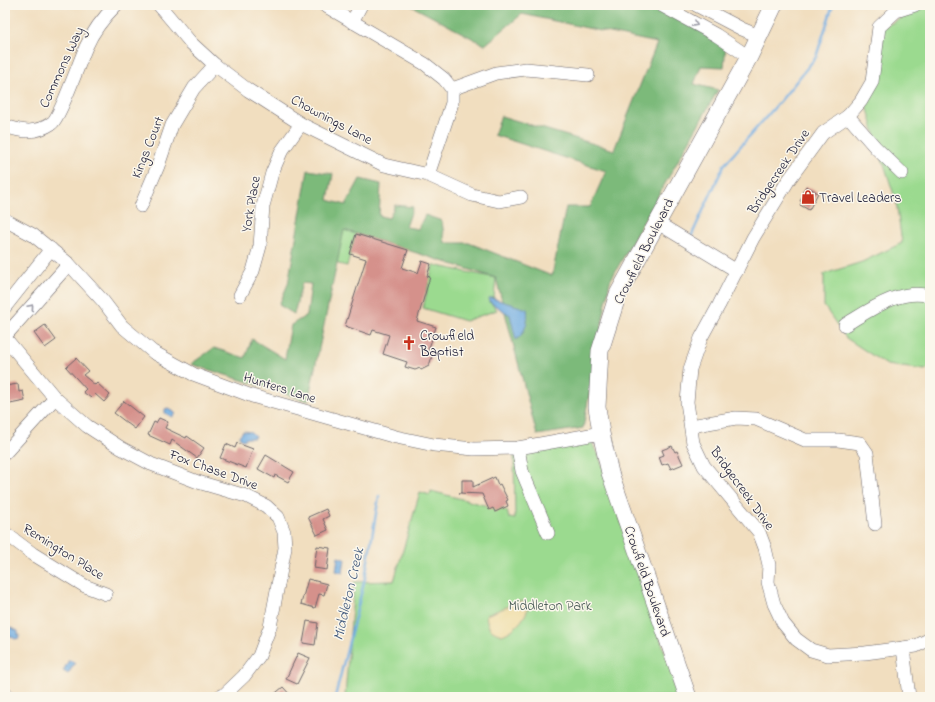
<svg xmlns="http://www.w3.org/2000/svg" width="935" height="702" font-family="'Indie Flower',sans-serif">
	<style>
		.green { fill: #9bda8f; stroke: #5e7e65 }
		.forest { fill: #7cba7a; stroke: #4f6e5a }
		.sand { fill: #eeda9e; stroke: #887e6c }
		.water { fill: #70ace1; stroke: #49678e }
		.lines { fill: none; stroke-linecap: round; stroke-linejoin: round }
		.stream { stroke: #70ace1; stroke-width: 2.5 }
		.building { fill: #d5918b }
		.minor-casing { stroke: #6a6469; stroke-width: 14 }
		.major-casing { stroke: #6a6469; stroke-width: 18 }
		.minor { stroke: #fff; stroke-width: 13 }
		.major { stroke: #fff; stroke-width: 17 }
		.oneway { stroke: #9c9ca7 }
		.labels { text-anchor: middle; stroke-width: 3; stroke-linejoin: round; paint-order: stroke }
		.street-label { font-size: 14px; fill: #22223b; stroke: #fbf7ec }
		.poi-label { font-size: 14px; fill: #22223b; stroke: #fbf7ec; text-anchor: start }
		.park-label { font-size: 14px; fill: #465954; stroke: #fbf7ec }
		.water-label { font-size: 15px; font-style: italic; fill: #41597d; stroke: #fbf7ec }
	</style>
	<rect width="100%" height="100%" fill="#fbf7ec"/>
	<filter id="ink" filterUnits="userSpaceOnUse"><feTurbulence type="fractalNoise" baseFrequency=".025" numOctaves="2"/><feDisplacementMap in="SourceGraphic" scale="8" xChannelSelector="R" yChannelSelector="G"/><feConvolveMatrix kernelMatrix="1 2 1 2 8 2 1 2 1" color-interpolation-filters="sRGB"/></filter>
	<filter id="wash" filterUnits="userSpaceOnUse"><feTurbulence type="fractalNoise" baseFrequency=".012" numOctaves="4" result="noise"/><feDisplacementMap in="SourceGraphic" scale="16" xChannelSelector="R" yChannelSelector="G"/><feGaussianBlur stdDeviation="0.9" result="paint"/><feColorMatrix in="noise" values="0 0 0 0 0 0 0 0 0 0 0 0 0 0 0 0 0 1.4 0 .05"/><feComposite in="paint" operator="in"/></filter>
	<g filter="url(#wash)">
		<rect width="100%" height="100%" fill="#f1debf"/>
		<g class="green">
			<polygon points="927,5 930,5 930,367 925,370 887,365 846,338 824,306 824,274 862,262 902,243 896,201 880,152 866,102 882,28"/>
			<polygon points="338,227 356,234 347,266 330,262"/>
			<polygon points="433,265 496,278 494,298 491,298 490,302 497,310 465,321 423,308"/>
			<polygon points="592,442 595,450 598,453 680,697 345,697 354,582 394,581 420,492 430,495 431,491 507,511 509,518 515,519 514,455"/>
		</g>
		<polygon class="forest" points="410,5 653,5 726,44 724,67 701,66 694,84 718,90 610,281 583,428 537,435 496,278 344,230 308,401 191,364 214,348 245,358 252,339 285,359 291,325 307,315 311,284 302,283 294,314 279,305 288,284 308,170 333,174 328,200 346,205 360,179 381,184 379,216 389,218 395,205 413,207 406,227 418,229 425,215 442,221 445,243 469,243 552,276 566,207 590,207 606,171 494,135 501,116 614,150 657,43 522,14 485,45"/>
		<path class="sand" d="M 522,601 L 528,609 C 523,621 515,630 502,635 C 489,631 488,628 486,615 Z"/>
		<g class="water">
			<path d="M 491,298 L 527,309 C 529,320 525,334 516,340 L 510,315 L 491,303 L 489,299 Z"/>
			<polygon points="168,408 174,412 176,414 172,417 165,413 165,409"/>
			<polygon points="244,431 251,432 255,436 254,438 247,438 243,440 241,439 239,436 242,432"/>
			<polygon points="338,557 345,559 343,573 336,571"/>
			<polygon points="9,627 18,631 18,635 20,635 19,638 15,639 6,633 5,631"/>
			<polygon points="69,660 75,663 68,674 63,671"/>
		</g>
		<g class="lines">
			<g class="stream">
				<polyline points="690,239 724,165 782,99 816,57 833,5"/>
				<polyline points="335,697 365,578 379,496"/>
			</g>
		</g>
		<g id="blocks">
			<g class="building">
				<polygon points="806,186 818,193 809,210 800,205 802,202 800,201 804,194 802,193"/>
				<polygon points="356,234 408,250 402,268 418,273 422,261 431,264 427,276 430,277 417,321 436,327 428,351 433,353 429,366 421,370 420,368 415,370 405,367 407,362 383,354 389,335 373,330 371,335 345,326 366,259 350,254"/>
				<polygon points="45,325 56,340 45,348 34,333"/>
				<polygon points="76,358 88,371 83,375 95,385 97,383 110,395 104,402 95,394 91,398 83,392 86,389 66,367"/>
				<polygon points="18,384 19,392 23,391 25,401 5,405 5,386"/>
				<polygon points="124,401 144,417 135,429 114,413"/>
				<polygon points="159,418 168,422 165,428 186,438 187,436 204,448 197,458 172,440 170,445 148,435 154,422 156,423"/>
				<polygon points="237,443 253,449 246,468 220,458 226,444 235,448"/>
				<polygon points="672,446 675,452 677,451 683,464 671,469 668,463 662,465 659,457 664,455 662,450"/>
				<polygon points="266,455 294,472 288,482 275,475 274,478 258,469"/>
				<polygon points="495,477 498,485 500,484 508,500 506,501 508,506 495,512 493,508 489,510 482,494 459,493 462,492 462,480 473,480 473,487"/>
				<polygon points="326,509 329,516 323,519 328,530 317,535 308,517"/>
				<polygon points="317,546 330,548 327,570 314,568"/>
				<polygon points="308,579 327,584 324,595 319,594 315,608 301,604"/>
				<polygon points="307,621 318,623 315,645 303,643"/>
				<polygon points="298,653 310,658 297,684 286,679"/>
				<polygon points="283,687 292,697 271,697"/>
			</g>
		</g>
	</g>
	<g filter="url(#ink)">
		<use href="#blocks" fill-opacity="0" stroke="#6a6469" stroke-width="1"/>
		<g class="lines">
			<defs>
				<g id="minor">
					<polyline points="159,5 191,43 215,65 248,90 301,124 384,165 428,175 472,195 499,201 521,197"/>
					<polyline points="324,5 425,64 444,79 452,89 452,103 428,175"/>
					<polyline points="661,5 716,35 749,57"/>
					<polyline points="696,5 742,29 759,36"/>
					<polyline points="915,5 896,11 879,27 872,82 861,101 848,116 823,133 788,181 753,238 719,305 701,338 690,369 687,402 693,443 704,466 759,532 765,548 769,565 768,582 774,604 783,623 796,639 811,650 828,655 865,653 903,648 916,646 930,639"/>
					<polyline points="352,22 361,5"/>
					<polyline points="452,89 496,73 526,69 588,75"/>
					<polyline points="848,116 876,148 902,173"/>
					<path d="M 5,126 C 23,132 35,134 52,123 C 60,117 80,60 86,47 C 93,31 103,18 116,5"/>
					<polyline points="141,206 158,166 172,125 194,88 215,65"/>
					<polyline points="5,220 33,235 69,264 103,301 122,326 153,352 193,374 252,396 396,437 434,445 474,449 518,448 601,433"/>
					<polyline points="656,222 737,271"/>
					<polyline points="240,295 253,271 260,246 263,206 272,173 281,152 301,124"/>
					<polyline points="5,307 51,249"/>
					<path d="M 845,325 C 870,310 899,288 930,296"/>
					<polyline points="5,336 69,264"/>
					<polyline points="5,338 55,398 87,426 121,448 151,464 198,482 246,496 266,506 278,517 284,532 285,548 270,627 259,656 244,676 224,695 219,697"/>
					<polyline points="691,426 736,418 756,419 805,440 838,440 860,443 867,453 875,524"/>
					<polyline points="518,448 522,471 548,533"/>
					<polyline points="5,453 55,398"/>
					<polyline points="5,533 33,554 85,586 106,594"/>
					<polyline points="903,648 909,697"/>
					<polyline points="5,694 10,697"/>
				</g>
				<polyline id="major" points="688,697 610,473 601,433 597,407 600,351 618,294 749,57 774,5"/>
			</defs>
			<use href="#minor" class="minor-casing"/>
			<use href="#major" class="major-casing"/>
			<use href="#minor" class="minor"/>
			<use href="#major" class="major"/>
		</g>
		<defs><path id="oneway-chevron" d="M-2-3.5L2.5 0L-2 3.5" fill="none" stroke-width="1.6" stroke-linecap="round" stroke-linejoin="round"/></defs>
		<g class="oneway">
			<use href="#oneway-chevron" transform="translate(695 24) rotate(29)"/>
			<use href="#oneway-chevron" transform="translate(31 307) rotate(-49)"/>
		</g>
	</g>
	<defs>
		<symbol id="shop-bare" viewBox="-9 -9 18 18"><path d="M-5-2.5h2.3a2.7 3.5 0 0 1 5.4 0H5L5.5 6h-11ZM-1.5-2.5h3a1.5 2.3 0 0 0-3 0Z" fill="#c8321e" stroke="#fbf7ec" stroke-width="2.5" paint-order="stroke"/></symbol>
		<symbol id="church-bare" viewBox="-9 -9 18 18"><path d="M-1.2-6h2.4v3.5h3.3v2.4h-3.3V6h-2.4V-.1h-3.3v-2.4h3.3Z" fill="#c8321e" stroke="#fbf7ec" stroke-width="2.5" paint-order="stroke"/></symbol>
	</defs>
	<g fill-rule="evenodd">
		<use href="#shop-bare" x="798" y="187" width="20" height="20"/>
		<use href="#church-bare" x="399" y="333" width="20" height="20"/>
	</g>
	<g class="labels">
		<g class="street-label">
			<text transform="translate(61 67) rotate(-65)" y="5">Commons Way</text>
			<text transform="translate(332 119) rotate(28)" y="5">Chownings Lane</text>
			<text transform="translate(147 147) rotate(-68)" y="5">Kings Court</text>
			<text transform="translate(778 171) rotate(-56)" y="5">Bridgecreek Drive</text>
			<text transform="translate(250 204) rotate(-80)" y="5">York Place</text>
			<text transform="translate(643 251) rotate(-63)" y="5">Crowfield Boulevard</text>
			<text transform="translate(280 387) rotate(17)" y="5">Hunters Lane</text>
			<text transform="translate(214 469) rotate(20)" y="5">Fox Chase Drive</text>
			<text transform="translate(743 488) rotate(54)" y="5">Bridgecreek Drive</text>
			<text transform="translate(64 551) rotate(32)" y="5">Remington Place</text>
			<text transform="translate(648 581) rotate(71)" y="5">Crowfield Boulevard</text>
		</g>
		<g class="poi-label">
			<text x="819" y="202">Travel Leaders</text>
			<text x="420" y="340">Crowfield<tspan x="420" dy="16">Baptist</tspan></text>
		</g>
		<g class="park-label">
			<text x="550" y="610">Middleton Park</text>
		</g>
		<g class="water-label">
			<text transform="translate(348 594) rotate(-77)" y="5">Middleton Creek</text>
		</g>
	</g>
	<rect width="935" height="702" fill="none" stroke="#fbf7ec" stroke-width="20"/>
</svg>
